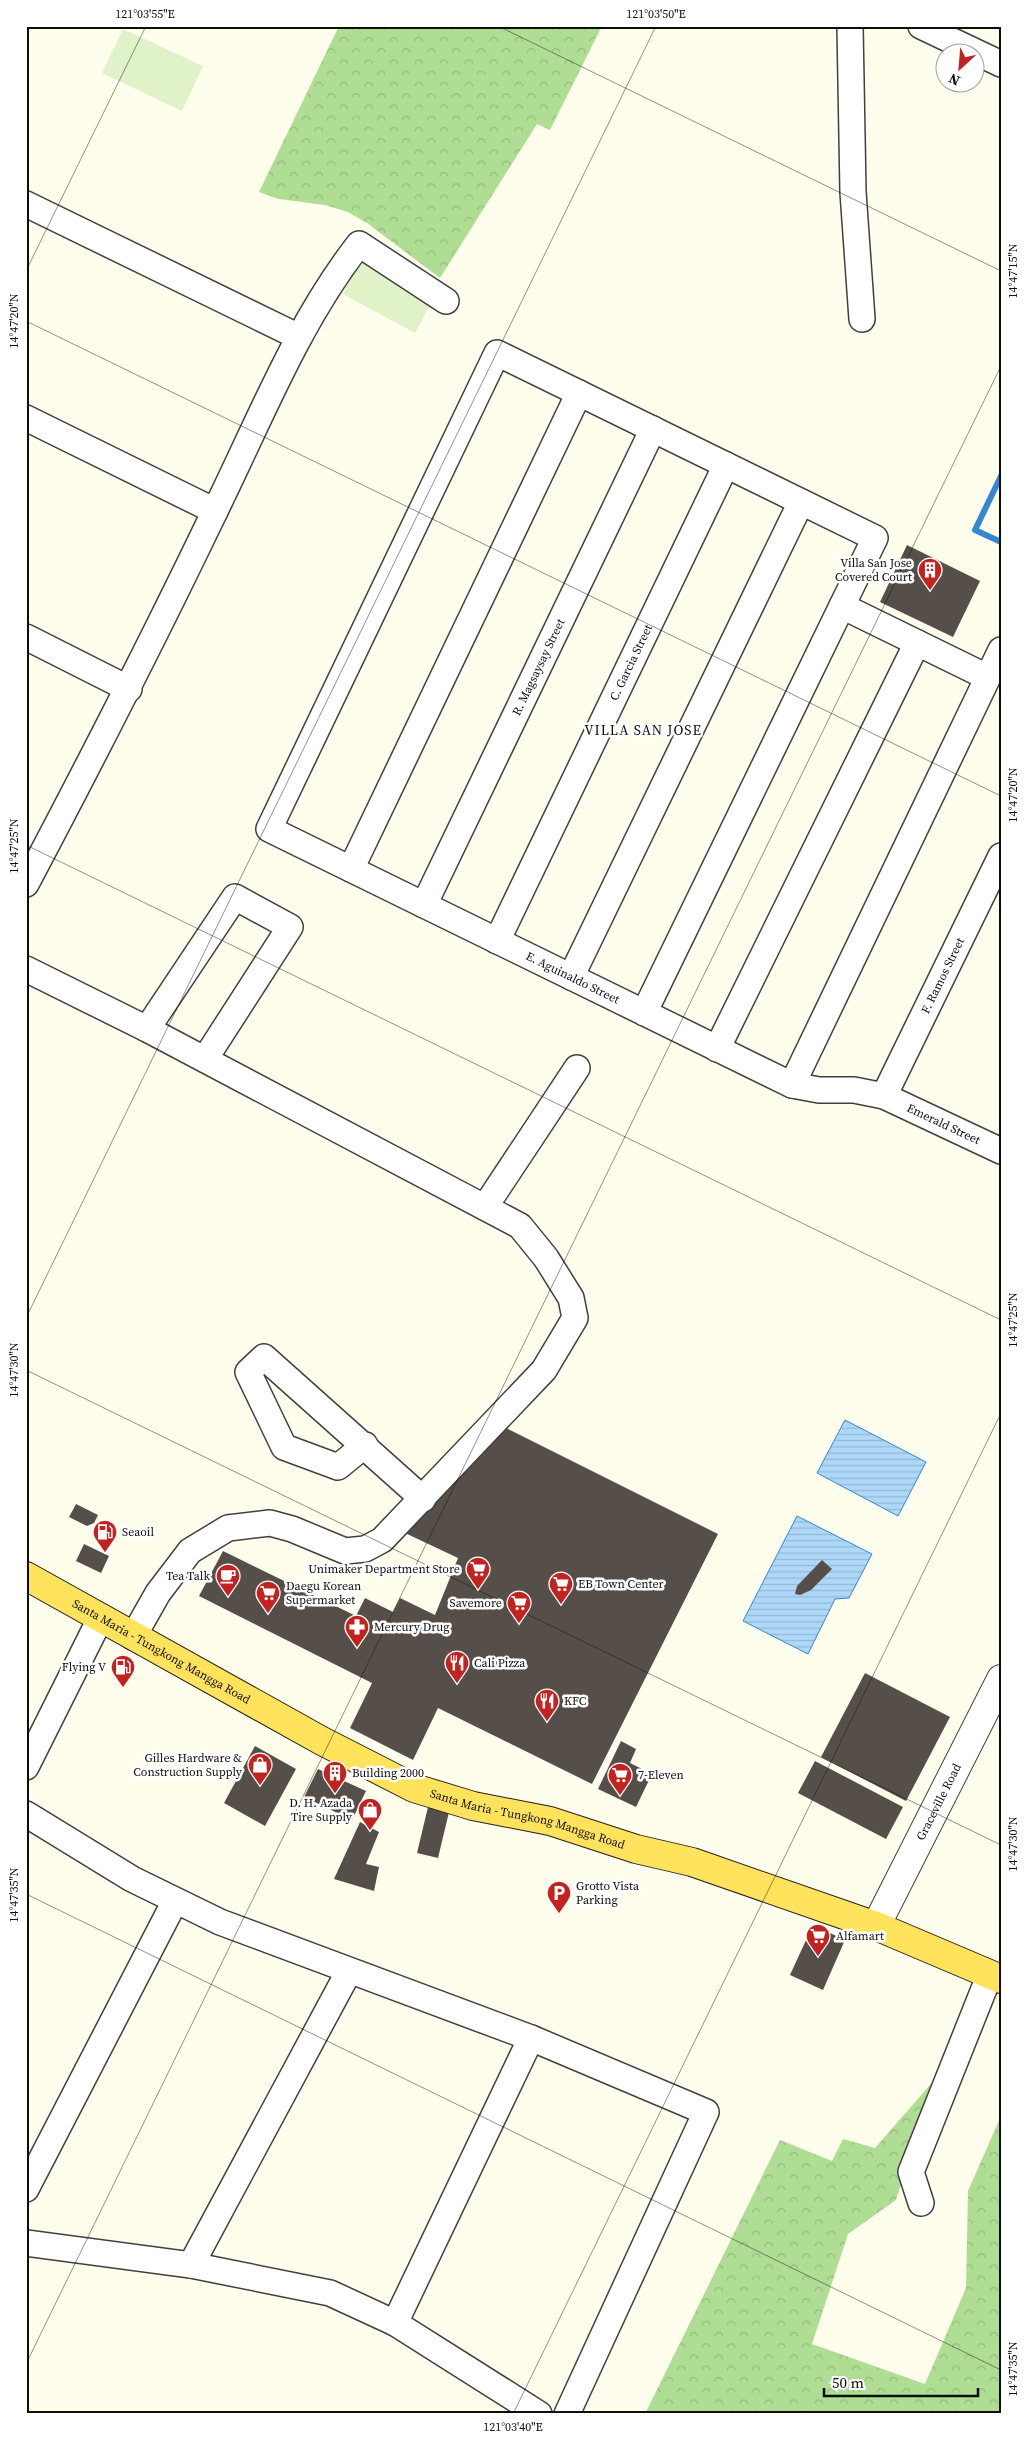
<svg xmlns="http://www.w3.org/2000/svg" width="1027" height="2440" font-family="'Source Serif 4',serif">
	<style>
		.forest { fill: url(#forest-crowns) }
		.pitch { fill: #e0f2c7 }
		.water { fill: url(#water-rules); stroke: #3288d3 }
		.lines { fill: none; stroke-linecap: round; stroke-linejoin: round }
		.stream { stroke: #3288d3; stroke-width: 6 }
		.building { fill: #564f49 }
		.minor-casing { stroke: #404040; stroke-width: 28 }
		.tertiary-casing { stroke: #404040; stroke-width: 30 }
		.primary-casing { stroke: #1e1e1e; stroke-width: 30 }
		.minor { stroke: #fff; stroke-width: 25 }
		.tertiary { stroke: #fff; stroke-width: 28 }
		.primary { stroke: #ffe35c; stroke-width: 28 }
		.ticks { fill: none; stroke: #0d0d0d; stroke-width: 1; stroke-opacity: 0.45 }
		.labels { text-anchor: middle; stroke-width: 5; stroke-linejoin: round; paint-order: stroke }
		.poi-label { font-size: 12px; fill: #0d0d0d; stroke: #fff; text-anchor: start }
		.street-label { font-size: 12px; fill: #0d0d0d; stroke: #fff }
		.neighbourhood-label { font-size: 14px; letter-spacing: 1px; fill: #0d0d0d; stroke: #fff }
		.neatline { fill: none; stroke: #0d0d0d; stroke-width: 2 }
		.ticks-label { font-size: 12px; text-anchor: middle; fill: #0d0d0d }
	</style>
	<defs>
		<pattern id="forest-crowns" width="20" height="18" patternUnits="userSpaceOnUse" patternTransform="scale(1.25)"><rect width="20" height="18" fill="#afdd93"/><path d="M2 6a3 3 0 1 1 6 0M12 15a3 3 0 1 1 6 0" fill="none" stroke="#95bc7e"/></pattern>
		<pattern id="water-rules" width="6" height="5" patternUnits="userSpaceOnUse" patternTransform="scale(1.25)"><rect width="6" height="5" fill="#aed8f9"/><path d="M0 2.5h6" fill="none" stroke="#94b8d4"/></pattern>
	</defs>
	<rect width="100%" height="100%" fill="#fffdec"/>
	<g class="forest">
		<polygon points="339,26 602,26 550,130 537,124 440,278 367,223 348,212 325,205 279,199 259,192"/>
		<polygon points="936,2078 896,2200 848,2234 812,2344 925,2384 966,2288 968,2191 1001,2116 1001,2414 645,2414 780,2140 832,2161 843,2139 875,2148"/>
	</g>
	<g class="pitch">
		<polygon points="123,29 203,66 182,111 102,73"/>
		<polygon points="360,262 432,301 415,333 343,294"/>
	</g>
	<g class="water">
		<polygon points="845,1420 926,1462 898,1516 817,1473"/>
		<polygon points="797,1516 872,1554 849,1598 835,1599 808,1654 743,1621"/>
	</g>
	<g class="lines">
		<polyline class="stream" points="1001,476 975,530 1001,542"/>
	</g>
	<g class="building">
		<polygon points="907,545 980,581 953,637 880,602"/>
		<polygon points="502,1426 718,1534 592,1784 438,1708 413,1760 350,1728 372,1683 199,1596 223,1551 356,1616 365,1598 393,1612 400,1598 435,1615 458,1558 405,1533"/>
		<polygon points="76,1504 98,1515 94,1523 87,1526 69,1517"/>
		<polygon points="84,1544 109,1556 101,1573 76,1561"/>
		<polygon points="822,1560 832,1569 811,1590 800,1595 795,1594 797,1586"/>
		<polygon points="865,1673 950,1717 906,1801 821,1757"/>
		<polygon points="621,1741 636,1749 630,1763 652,1774 636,1807 598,1789"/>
		<polygon points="255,1746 296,1769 265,1826 224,1803"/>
		<polygon points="815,1761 903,1807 886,1839 798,1793"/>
		<polygon points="318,1769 366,1791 352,1820 304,1797"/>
		<polygon points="428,1807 449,1812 438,1858 417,1853"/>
		<polygon points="360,1822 379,1832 366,1864 379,1867 374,1891 334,1879"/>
		<polygon points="813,1925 845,1940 823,1990 790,1975"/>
	</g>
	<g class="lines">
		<defs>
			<g id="minor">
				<polyline points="850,26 853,192 862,319"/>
				<polyline points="921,26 1001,64"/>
				<polyline points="26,204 299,337"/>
				<polyline points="26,418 215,511"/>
				<polyline points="842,606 987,677"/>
				<polyline points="26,637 129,689"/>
				<polyline points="351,869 579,393"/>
				<path d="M 26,884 C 91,761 154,638 214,513 C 259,422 296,325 359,244 L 446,301"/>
				<path id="s1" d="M 424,905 L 653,429"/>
				<path id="s2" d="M 497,941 L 726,465"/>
				<polyline points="26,969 147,1029 520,1226 546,1258 571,1298 575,1318 544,1370 382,1540 365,1549 345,1551 292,1529 270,1523 228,1528 190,1551 158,1593 133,1637"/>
				<polyline points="571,977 801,502"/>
				<path id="s3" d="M 644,1013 L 875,538 L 497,353 L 269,829 L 792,1085 L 819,1090 L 854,1090 L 884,1096 L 1001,1151"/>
				<polyline points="147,1029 235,897 290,927 205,1059"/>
				<polyline points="717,1049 917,643"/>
				<polyline points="792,1085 1001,650"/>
				<path id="s4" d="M 884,1096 L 1001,856"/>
				<polyline points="485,1207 577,1068"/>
				<polyline points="365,1445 338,1467 284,1447 248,1372 264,1357 423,1499"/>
				<polyline points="26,1767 100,1619"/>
				<polyline points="26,1814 132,1879 220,1922 531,2038 706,2112 567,2414"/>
				<polyline points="26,2189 175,1901"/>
				<polyline points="921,2203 911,2172 990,1974"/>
				<polyline points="26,2243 191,2265 330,2293 395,2323 539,2414"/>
				<polyline points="191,2265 349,1971"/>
				<polyline points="395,2323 531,2038"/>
			</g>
			<g id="tertiary">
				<path id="s5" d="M 876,1926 L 1001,1679"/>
			</g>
			<g id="primary">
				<path id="s6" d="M 26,1576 L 322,1741 L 414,1788 L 473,1806 L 550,1821 L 636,1849 L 692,1862 L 876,1926 L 1001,1979"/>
			</g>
		</defs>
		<use href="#minor" class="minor-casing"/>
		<use href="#tertiary" class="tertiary-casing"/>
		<use href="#primary" class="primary-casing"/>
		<use href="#minor" class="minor"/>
		<use href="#tertiary" class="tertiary"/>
		<use href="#primary" class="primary"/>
	</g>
	<path class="ticks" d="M 498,26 L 1001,271M 26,271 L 146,26M 26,321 L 1001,796M 26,845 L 1001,1320M 26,1318 L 656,26M 26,1370 L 1001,1845M 26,1894 L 1001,2370M 26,2364 L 1001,366M 513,2414 L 1001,1413"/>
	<defs>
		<symbol id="building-pin" viewBox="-11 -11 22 30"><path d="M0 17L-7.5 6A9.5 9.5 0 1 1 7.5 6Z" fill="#c3221e" stroke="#fff"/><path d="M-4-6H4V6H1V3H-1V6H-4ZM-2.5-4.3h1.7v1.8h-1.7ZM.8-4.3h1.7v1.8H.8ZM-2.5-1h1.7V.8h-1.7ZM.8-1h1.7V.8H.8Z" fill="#fff"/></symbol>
		<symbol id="fuel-pin" viewBox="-11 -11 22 30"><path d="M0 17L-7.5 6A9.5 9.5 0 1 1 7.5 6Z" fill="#c3221e" stroke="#fff"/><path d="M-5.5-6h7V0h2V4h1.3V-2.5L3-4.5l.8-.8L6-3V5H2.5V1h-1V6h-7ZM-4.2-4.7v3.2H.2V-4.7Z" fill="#fff"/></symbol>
		<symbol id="supermarket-pin" viewBox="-11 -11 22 30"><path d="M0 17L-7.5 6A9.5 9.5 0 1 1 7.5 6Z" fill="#c3221e" stroke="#fff"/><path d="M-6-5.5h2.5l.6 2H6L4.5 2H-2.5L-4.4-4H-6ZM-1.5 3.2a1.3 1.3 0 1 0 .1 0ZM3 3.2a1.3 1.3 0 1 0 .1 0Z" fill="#fff"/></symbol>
		<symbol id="cafe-pin" viewBox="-11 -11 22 30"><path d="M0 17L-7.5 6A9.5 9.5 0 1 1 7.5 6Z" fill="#c3221e" stroke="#fff"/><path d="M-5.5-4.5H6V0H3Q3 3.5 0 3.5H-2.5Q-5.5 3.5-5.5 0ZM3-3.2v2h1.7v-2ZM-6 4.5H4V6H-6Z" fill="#fff"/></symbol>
		<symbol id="pharmacy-pin" viewBox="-11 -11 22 30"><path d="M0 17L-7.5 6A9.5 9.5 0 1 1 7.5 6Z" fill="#c3221e" stroke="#fff"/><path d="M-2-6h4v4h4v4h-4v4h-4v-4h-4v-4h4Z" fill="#fff"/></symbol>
		<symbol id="restaurant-pin" viewBox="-11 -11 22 30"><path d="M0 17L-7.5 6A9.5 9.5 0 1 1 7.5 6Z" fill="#c3221e" stroke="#fff"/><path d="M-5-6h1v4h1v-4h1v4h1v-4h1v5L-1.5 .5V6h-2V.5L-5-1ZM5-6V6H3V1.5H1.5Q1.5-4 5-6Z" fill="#fff"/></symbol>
		<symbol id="shop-pin" viewBox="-11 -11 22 30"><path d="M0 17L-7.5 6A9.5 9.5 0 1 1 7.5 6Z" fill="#c3221e" stroke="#fff"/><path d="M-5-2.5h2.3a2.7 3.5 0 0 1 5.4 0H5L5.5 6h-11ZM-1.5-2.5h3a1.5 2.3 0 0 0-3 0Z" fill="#fff"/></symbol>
		<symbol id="parking-pin" viewBox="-11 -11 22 30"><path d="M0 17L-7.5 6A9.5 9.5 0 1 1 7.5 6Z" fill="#c3221e" stroke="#fff"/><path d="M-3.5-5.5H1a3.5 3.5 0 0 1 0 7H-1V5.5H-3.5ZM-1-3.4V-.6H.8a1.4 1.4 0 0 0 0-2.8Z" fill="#fff"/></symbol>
	</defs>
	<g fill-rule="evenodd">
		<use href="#building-pin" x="916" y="556" width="28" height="38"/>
		<use href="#fuel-pin" x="91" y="1518" width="28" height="38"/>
		<use href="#supermarket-pin" x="464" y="1555" width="28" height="38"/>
		<use href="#cafe-pin" x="214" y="1562" width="28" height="38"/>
		<use href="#supermarket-pin" x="547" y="1570" width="28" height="38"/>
		<use href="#supermarket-pin" x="254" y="1579" width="28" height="38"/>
		<use href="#supermarket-pin" x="505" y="1589" width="28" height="38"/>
		<use href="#pharmacy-pin" x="343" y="1613" width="28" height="38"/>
		<use href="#restaurant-pin" x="443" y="1649" width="28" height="38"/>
		<use href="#fuel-pin" x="109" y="1653" width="28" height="38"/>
		<use href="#restaurant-pin" x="533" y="1687" width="28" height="38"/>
		<use href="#shop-pin" x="246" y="1751" width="28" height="38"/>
		<use href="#building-pin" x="321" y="1759" width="28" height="38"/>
		<use href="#supermarket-pin" x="606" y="1761" width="28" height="38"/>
		<use href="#shop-pin" x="356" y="1796" width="28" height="38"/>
		<use href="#parking-pin" x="545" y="1879" width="28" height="38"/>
		<use href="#supermarket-pin" x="804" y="1922" width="28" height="38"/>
	</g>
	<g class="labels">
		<g class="poi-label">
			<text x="912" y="567" text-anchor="end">Villa San Jose<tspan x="912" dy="14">Covered Court</tspan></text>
			<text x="122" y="1536">Seaoil</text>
			<text x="460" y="1573" text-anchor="end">Unimaker Department Store</text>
			<text x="210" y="1580" text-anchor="end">Tea Talk</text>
			<text x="578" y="1588">EB Town Center</text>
			<text x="286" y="1590">Daegu Korean<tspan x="286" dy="14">Supermarket</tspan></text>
			<text x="502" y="1607" text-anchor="end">Savemore</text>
			<text x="374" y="1631">Mercury Drug</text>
			<text x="474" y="1667">Cali Pizza</text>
			<text x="106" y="1671" text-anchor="end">Flying V</text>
			<text x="564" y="1705">KFC</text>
			<text x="242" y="1762" text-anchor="end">Gilles Hardware &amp;<tspan x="242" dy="14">Construction Supply</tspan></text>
			<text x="352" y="1777">Building 2000</text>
			<text x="638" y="1779">7-Eleven</text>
			<text x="352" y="1807" text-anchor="end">D. H. Azada<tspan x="352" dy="14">Tire Supply</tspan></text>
			<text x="576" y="1890">Grotto Vista<tspan x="576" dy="14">Parking</tspan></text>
			<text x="836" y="1940">Alfamart</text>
		</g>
		<g class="street-label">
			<text dy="4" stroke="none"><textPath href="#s2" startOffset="309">C. Garcia Street</textPath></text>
			<text dy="4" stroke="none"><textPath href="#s1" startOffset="264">R. Magsaysay Street</textPath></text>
			<text dy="4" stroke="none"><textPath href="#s4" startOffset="134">F. Ramos Street</textPath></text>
			<text dy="4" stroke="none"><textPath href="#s3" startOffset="1815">E. Aguinaldo Street</textPath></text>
			<text dy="4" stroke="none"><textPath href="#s3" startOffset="2218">Emerald Street</textPath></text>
			<text dy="4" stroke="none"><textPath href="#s6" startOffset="155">Santa Maria - Tungkong Mangga Road</textPath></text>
			<text dy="4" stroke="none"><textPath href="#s5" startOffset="139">Graceville Road</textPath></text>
			<text dy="4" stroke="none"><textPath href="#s6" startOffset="560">Santa Maria - Tungkong Mangga Road</textPath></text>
		</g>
		<g class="neighbourhood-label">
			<text x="643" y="735">VILLA SAN JOSE</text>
		</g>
	</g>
	<rect width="1027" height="2440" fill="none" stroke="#ffffff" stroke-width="55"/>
	<g transform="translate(960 68) rotate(206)"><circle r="24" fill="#ffffff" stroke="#9e9e9e"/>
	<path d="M0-4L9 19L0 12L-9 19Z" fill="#c3221e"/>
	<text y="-8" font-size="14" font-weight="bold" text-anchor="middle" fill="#0d0d0d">N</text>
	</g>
	<path d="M824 2388v8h154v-8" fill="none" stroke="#0d0d0d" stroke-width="2.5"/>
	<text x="832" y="2388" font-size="15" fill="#0d0d0d" stroke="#ffffff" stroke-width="4" paint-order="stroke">50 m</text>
	<rect x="28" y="28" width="972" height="2384" class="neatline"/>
	<g class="ticks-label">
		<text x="145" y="18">121°03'55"E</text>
		<text x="656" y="18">121°03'50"E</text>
		<text transform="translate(1013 271) rotate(-90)" y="4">14°47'15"N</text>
		<text transform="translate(14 321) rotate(-90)" y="4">14°47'20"N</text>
		<text transform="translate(1013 795) rotate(-90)" y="4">14°47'20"N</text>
		<text transform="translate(14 846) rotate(-90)" y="4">14°47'25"N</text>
		<text transform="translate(1013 1320) rotate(-90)" y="4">14°47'25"N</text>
		<text transform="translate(14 1370) rotate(-90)" y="4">14°47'30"N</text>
		<text transform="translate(1013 1844) rotate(-90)" y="4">14°47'30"N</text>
		<text transform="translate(14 1895) rotate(-90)" y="4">14°47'35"N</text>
		<text transform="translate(1013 2369) rotate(-90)" y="4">14°47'35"N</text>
		<text x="513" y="2431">121°03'40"E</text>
	</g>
</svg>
